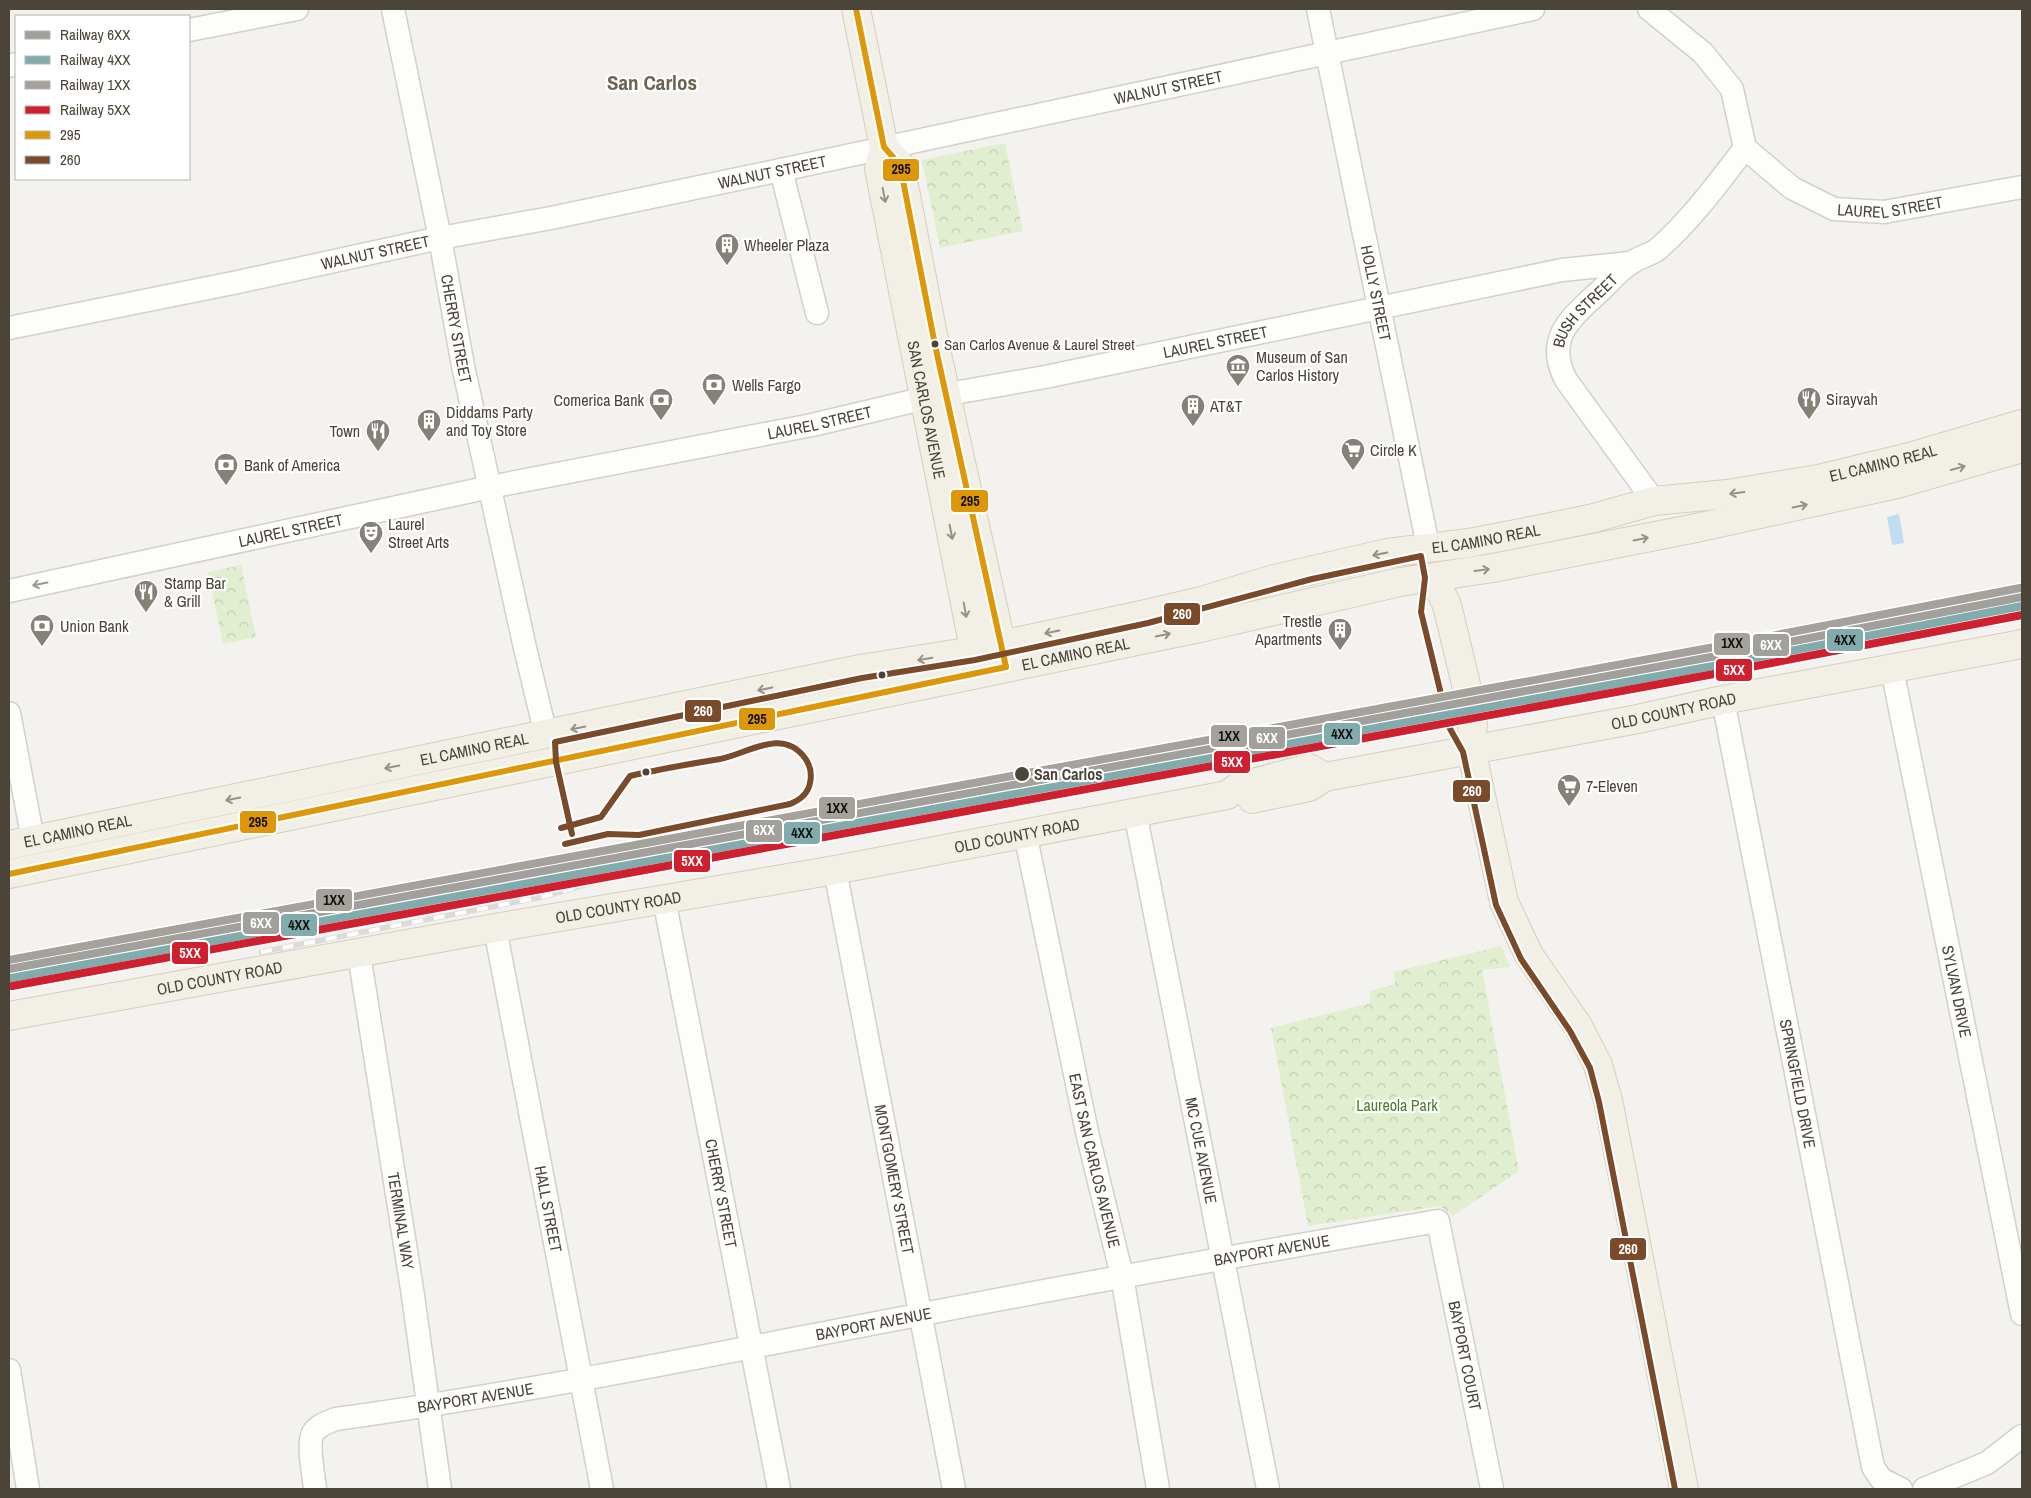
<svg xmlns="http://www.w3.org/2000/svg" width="2031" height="1498" font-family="'Archivo Narrow',sans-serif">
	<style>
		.park { fill: url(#park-crowns) }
		.water { fill: #c0ddf1 }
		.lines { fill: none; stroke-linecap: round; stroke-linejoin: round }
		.minor-casing { stroke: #d2d0cb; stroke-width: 25 }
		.major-casing { stroke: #d6cebb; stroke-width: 30 }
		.minor { stroke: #fdfdfc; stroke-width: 22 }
		.major { stroke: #f2efe6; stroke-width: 28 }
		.rail-casing { stroke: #dbdbda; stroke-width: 5.5 }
		.rail { stroke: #fff; stroke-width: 4; stroke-dasharray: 11; stroke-linecap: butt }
		.bus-1-casing { stroke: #fff; stroke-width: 10 }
		.bus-2-casing { stroke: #fff; stroke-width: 10 }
		.bus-1 { stroke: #dd9709; stroke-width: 6 }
		.bus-2 { stroke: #7a4b2a; stroke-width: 6 }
		.rail-1-casing { stroke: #fff; stroke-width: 11 }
		.rail-2-casing { stroke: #fff; stroke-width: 11 }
		.rail-3-casing { stroke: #fff; stroke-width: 11 }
		.rail-4-casing { stroke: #fff; stroke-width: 11 }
		.rail-1 { stroke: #a2a09c; stroke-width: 8 }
		.rail-2 { stroke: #82abab; stroke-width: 8 }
		.rail-3 { stroke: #a5a29c; stroke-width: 8 }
		.rail-4 { stroke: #ce202f; stroke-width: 8 }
		.oneway { stroke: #969187 }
		.oneway2 { stroke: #9b9791 }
		.bus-dot { fill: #4b4439; stroke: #fff; stroke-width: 2 }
		.labels { text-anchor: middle; stroke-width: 4.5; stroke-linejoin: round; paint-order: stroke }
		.bus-label { font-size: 15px; fill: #4b4439; stroke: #fff; text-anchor: start }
		.street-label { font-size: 16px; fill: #4b4439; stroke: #fff }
		.poi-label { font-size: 16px; fill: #4b4439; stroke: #fff; text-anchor: start }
		.stop-label { font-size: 16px; font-weight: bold; fill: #4b4439; stroke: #fff; text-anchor: start }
		.park-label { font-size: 16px; fill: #4a7f2a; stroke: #fff }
		.district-label { font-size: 21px; font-weight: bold; fill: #6e6250; stroke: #fff }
		.line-badge { stroke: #fff; stroke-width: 2 }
		.badge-label { font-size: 14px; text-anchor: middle; font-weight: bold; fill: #fff }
		.pale-badge-label { font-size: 14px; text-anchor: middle; font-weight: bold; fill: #111 }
	</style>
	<defs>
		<pattern id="park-crowns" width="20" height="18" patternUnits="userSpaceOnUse" patternTransform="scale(1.25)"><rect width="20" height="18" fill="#e1eecf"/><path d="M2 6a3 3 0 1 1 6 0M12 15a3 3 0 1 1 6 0" fill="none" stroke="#c3cdb2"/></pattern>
	</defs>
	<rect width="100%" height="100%" fill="#f4f2ee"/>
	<g class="park">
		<polygon points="1005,143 1023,231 940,248 922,160"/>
		<polygon points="241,565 256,637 223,644 208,572"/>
		<polygon points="1501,946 1510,967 1482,970 1519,1171 1453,1216 1440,1206 1308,1226 1271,1028 1370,1003 1370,991 1395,984 1393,972"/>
	</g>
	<polygon class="water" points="1899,514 1904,543 1892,545 1887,517"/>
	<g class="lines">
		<defs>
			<g id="minor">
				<path id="s1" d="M 393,9 L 440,238 L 463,366 L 525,648 L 546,735"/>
				<path id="s2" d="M 1318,9 L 1428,546"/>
				<polyline points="1649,9 1703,53 1732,89 1745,148"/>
				<polyline points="189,30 297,9"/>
				<polyline points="9,66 16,64"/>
				<path id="s3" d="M 1745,148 L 1792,188 L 1834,209 L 1884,212 L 2022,187"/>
				<polyline points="781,170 817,313"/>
				<path id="s4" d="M 9,328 L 238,282 L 440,238 L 551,218 L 781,170 L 1533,9"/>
				<path id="s5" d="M 1654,501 L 1566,380 C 1544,338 1571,318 1600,291 C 1610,282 1619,270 1631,263 C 1639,257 1650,255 1658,249 C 1692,219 1718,183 1745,148"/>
				<path id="s6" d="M 9,591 L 490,487 L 812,425 L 926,398 L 1045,377 L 1562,270 L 1630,263"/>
				<path id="s7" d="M 1892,669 L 2022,1314"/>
				<path id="s8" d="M 1723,700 L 1873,1467 L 1881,1479 L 1901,1489"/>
				<polyline points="9,713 33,840"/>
				<path id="s9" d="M 1135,812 L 1268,1489"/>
				<path id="s10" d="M 1025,833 L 1087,1132 L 1122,1276 L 1158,1489"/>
				<path id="s11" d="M 835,870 L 954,1489"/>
				<path id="s12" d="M 664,899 L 779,1489"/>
				<path id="s13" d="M 495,928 L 602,1489"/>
				<path id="s14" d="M 359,954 L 412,1289 L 440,1489"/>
				<polyline points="9,1370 28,1489"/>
				<path id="s15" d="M 315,1489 C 314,1477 307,1444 313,1433 C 318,1425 328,1422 336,1419 C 532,1392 724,1352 918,1315 C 1091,1281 1264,1251 1438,1221 L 1492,1489"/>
				<polyline points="1924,1489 1987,1463 2022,1436"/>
			</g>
			<g id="major">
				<path id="s16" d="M 856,9 L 884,147 L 879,169 L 978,669"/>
				<polyline points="884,147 900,165 935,345 1005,661"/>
				<polyline points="1434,578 1447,605 1465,680 1473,720 1471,749 1504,902 1529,955 1578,1026 1598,1065 1608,1100 1684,1489"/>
				<path id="s17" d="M 1252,799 L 1309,787 L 1325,777 L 1638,719 L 1723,700 L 2022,644"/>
				<path id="s18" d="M 9,845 L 860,669 L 973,651 L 1146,614 L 1201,601 L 1274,579 L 1387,553 L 1469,543 L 1541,529 L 1594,518 L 1654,501 L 1727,494 L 1818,479 L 1913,456 L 2022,424"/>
				<path id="s19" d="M 9,874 L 1200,628 L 1400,582 L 1493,568 L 1696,528 L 1897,484 L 2022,448"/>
				<path id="s20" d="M 9,1016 L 495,928 L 835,870 L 1227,795 L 1238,787 L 1309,768 L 1325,777"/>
			</g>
		</defs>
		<use href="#minor" class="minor-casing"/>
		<use href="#major" class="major-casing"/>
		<use href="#minor" class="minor"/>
		<use href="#major" class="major"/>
		<defs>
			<polyline id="rail" points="261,952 542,897 688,856"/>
		</defs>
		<use href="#rail" class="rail-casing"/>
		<use href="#rail" class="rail"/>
		<defs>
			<g id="bus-1">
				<polyline points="856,9 884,147 900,165 935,345 1006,667"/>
				<polyline points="9,874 1006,667"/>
			</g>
			<g id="bus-2">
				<path d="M 561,828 L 601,817 L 630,776 C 659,769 690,764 720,759 C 747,754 782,727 805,758 C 810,765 812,774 810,783 C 808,794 800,800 790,804 L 639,835 L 608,834 L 565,844"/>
				<polyline points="572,834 556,762 555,742 862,678 975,660 1148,623 1312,579 1421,556 1425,578 1421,612 1449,727 1463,752 1496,905 1521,959 1570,1031 1590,1068 1599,1102 1675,1489"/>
			</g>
		</defs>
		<use href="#bus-1" class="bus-1-casing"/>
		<use href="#bus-2" class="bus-2-casing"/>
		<use href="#bus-1" class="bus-1"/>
		<use href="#bus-2" class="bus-2"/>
		<defs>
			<polyline id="rail-1" points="9,969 1711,657 2022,597"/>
			<polyline id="rail-2" points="11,978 1713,666 2022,606"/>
			<polyline id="rail-3" points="9,960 1709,648 2020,588"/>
			<polyline id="rail-4" points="12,986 1714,674 2022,615"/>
		</defs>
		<use href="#rail-1" class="rail-1-casing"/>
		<use href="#rail-2" class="rail-2-casing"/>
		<use href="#rail-3" class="rail-3-casing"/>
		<use href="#rail-4" class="rail-4-casing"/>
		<use href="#rail-1" class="rail-1"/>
		<use href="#rail-2" class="rail-2"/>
		<use href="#rail-3" class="rail-3"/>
		<use href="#rail-4" class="rail-4"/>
	</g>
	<defs><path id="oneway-shaft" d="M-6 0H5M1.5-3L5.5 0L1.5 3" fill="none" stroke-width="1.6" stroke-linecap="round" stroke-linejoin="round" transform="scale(1.25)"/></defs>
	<g class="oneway">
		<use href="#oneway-shaft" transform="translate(884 195) rotate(79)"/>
		<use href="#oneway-shaft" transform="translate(1958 468) rotate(-15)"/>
		<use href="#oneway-shaft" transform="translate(1737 493) rotate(172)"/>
		<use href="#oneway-shaft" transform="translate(1800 506) rotate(-12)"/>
		<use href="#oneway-shaft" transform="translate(951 532) rotate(79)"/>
		<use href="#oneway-shaft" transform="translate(1641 539) rotate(-11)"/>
		<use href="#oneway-shaft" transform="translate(1380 554) rotate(168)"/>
		<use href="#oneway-shaft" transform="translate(1482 570) rotate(-8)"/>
		<use href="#oneway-shaft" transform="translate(965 610) rotate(80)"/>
		<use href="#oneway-shaft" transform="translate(1052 632) rotate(168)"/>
		<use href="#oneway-shaft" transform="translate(1163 635) rotate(-12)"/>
		<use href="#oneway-shaft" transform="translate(925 659) rotate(171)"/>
		<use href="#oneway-shaft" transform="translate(765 689) rotate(168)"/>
		<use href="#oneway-shaft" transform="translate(578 728) rotate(168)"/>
		<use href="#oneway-shaft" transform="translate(392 767) rotate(168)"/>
		<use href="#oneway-shaft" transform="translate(233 799) rotate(168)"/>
	</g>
	<use class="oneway2" href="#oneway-shaft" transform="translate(40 584) rotate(169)"/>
	<defs>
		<symbol id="building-pin" viewBox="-11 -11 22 30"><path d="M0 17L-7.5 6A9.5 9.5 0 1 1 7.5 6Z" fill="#868178" stroke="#fff"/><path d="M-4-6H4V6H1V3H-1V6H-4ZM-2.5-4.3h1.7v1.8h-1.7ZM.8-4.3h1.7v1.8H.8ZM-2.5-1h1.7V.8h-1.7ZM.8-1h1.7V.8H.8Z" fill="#fff"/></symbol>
		<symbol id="museum-pin" viewBox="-11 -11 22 30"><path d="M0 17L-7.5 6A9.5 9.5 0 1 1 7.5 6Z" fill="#868178" stroke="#fff"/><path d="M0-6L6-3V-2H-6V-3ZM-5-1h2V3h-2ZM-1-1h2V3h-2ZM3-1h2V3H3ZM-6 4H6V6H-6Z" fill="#fff"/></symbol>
		<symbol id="bank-pin" viewBox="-11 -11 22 30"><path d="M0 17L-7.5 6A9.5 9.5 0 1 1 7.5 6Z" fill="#868178" stroke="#fff"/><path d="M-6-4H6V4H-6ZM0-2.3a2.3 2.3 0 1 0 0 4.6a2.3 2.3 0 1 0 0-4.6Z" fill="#fff"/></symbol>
		<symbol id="restaurant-pin" viewBox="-11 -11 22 30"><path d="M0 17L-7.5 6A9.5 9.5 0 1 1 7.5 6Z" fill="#868178" stroke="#fff"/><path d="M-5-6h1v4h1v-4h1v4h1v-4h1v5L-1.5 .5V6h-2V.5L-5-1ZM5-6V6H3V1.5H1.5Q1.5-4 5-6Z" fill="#fff"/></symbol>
		<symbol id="supermarket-pin" viewBox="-11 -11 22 30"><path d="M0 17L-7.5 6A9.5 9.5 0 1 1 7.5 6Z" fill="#868178" stroke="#fff"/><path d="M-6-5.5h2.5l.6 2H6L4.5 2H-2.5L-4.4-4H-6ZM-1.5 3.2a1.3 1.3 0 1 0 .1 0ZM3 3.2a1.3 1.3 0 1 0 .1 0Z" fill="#fff"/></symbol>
		<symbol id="theatre-pin" viewBox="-11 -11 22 30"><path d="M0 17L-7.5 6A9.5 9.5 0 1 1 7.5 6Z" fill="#868178" stroke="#fff"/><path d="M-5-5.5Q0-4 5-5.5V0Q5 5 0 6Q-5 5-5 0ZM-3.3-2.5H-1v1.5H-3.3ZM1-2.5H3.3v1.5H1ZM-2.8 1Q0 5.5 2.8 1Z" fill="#fff"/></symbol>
	</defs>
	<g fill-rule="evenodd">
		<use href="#building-pin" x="713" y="231" width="28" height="38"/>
		<use href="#museum-pin" x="1224" y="352" width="28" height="38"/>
		<use href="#bank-pin" x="700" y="371" width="28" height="38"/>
		<use href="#restaurant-pin" x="1795" y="385" width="28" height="38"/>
		<use href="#bank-pin" x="647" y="386" width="28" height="38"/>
		<use href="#building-pin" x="1179" y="392" width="28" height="38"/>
		<use href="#building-pin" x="415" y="407" width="28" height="38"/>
		<use href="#restaurant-pin" x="364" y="417" width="28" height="38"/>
		<use href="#supermarket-pin" x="1339" y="436" width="28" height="38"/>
		<use href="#bank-pin" x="212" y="451" width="28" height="38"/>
		<use href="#theatre-pin" x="357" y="519" width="28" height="38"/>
		<use href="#restaurant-pin" x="132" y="578" width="28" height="38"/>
		<use href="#bank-pin" x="28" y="612" width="28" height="38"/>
		<use href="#building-pin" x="1326" y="616" width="28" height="38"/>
		<use href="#supermarket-pin" x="1555" y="772" width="28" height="38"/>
	</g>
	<g class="bus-dot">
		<circle cx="935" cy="344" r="4.5"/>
		<circle cx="882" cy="675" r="4.5"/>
		<circle cx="646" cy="772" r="4.5"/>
		<circle cx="1022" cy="774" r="8"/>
	</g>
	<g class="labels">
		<g class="bus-label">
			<text x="944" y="350">San Carlos Avenue &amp; Laurel Street</text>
		</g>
		<g class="street-label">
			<text dy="6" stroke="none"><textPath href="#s4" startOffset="1184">WALNUT STREET</textPath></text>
			<text dy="6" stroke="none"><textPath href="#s4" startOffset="779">WALNUT STREET</textPath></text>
			<text dy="6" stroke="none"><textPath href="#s3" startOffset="165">LAUREL STREET</textPath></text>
			<text dy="6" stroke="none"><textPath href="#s4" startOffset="374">WALNUT STREET</textPath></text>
			<text dy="6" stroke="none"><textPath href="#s2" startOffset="290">HOLLY STREET</textPath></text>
			<text dy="6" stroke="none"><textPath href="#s5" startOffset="230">BUSH STREET</textPath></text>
			<text dy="6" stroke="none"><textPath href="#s1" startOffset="326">CHERRY STREET</textPath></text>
			<text dy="6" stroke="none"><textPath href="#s6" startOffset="1232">LAUREL STREET</textPath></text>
			<text dy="6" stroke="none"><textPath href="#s16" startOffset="409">SAN CARLOS AVENUE</textPath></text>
			<text dy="6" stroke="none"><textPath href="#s6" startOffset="828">LAUREL STREET</textPath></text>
			<text dy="6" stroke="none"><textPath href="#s18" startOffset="1914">EL CAMINO REAL</textPath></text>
			<text dy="6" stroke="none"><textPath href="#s6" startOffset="288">LAUREL STREET</textPath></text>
			<text dy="6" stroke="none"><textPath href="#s18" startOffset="1509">EL CAMINO REAL</textPath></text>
			<text dy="6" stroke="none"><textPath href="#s19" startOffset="1089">EL CAMINO REAL</textPath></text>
			<text dy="6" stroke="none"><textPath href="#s17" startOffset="432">OLD COUNTY ROAD</textPath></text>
			<text dy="6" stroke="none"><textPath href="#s18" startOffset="475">EL CAMINO REAL</textPath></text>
			<text dy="6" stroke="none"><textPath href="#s18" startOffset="70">EL CAMINO REAL</textPath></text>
			<text dy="6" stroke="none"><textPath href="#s20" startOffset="1024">OLD COUNTY ROAD</textPath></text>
			<text dy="6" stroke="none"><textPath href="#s20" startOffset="619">OLD COUNTY ROAD</textPath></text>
			<text dy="6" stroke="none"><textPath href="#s20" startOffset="214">OLD COUNTY ROAD</textPath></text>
			<text dy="6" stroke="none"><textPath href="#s7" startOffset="329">SYLVAN DRIVE</textPath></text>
			<text dy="6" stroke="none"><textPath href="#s8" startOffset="391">SPRINGFIELD DRIVE</textPath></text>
			<text dy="6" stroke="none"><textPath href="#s9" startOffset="345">MC CUE AVENUE</textPath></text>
			<text dy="6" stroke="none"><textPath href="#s10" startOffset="335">EAST SAN CARLOS AVENUE</textPath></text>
			<text dy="6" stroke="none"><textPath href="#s11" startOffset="315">MONTGOMERY STREET</textPath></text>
			<text dy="6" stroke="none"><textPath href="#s12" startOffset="300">CHERRY STREET</textPath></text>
			<text dy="6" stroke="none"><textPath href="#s13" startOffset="286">HALL STREET</textPath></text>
			<text dy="6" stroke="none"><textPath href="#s14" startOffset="270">TERMINAL WAY</textPath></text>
			<text dy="6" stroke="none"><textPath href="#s15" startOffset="1035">BAYPORT AVENUE</textPath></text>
			<text dy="6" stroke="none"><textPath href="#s15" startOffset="630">BAYPORT AVENUE</textPath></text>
			<text dy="6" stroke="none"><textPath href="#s15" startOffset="1341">BAYPORT COURT</textPath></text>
			<text dy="6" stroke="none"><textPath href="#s15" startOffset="225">BAYPORT AVENUE</textPath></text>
		</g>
		<g class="poi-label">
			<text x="744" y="251">Wheeler Plaza</text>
			<text x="1256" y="363">Museum of San<tspan x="1256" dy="18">Carlos History</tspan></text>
			<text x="732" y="391">Wells Fargo</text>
			<text x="1826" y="405">Sirayvah</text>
			<text x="644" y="406" text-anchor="end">Comerica Bank</text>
			<text x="1210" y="412">AT&amp;T</text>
			<text x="446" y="418">Diddams Party<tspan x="446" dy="18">and Toy Store</tspan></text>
			<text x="360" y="437" text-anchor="end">Town</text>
			<text x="1370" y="456">Circle K</text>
			<text x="244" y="471">Bank of America</text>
			<text x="388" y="530">Laurel<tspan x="388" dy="18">Street Arts</tspan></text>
			<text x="164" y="589">Stamp Bar<tspan x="164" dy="18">&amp; Grill</tspan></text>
			<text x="1322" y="627" text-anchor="end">Trestle<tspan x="1322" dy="18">Apartments</tspan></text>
			<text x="60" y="632">Union Bank</text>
			<text x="1586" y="792">7-Eleven</text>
		</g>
		<g class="stop-label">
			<text x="1034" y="780">San Carlos</text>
		</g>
		<g class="park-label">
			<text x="1397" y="1111">Laureola Park</text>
		</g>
		<g class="district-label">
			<text x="652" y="90">San Carlos</text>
		</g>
	</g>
	<g class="line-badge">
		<rect x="882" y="158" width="38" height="24" rx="5" fill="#dd9709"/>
		<rect x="950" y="489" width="39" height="24" rx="5" fill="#dd9709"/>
		<rect x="1163" y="602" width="38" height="24" rx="5" fill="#7a4b2a"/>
		<rect x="1826" y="628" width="38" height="24" rx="5" fill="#82abab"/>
		<rect x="1713" y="632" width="38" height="24" rx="5" fill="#a5a29c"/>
		<rect x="1752" y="633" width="38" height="24" rx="5" fill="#a2a09c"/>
		<rect x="1715" y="658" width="38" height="24" rx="5" fill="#ce202f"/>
		<rect x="684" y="699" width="38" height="24" rx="5" fill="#7a4b2a"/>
		<rect x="738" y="707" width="38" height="24" rx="5" fill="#dd9709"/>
		<rect x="1323" y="722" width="38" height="24" rx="5" fill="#82abab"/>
		<rect x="1210" y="724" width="38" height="24" rx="5" fill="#a5a29c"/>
		<rect x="1248" y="726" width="38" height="24" rx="5" fill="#a2a09c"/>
		<rect x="1213" y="750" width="38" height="24" rx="5" fill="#ce202f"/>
		<rect x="1452" y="779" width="39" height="24" rx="5" fill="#7a4b2a"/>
		<rect x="818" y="796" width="38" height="24" rx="5" fill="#a5a29c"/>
		<rect x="239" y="810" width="38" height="24" rx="5" fill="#dd9709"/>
		<rect x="745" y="819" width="38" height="24" rx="5" fill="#a2a09c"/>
		<rect x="783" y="821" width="38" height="24" rx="5" fill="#82abab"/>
		<rect x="673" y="849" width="38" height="24" rx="5" fill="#ce202f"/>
		<rect x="315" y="888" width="38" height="24" rx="5" fill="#a5a29c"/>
		<rect x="242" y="911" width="38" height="24" rx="5" fill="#a2a09c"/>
		<rect x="280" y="913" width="38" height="24" rx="5" fill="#82abab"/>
		<rect x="171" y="941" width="38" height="24" rx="5" fill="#ce202f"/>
		<rect x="1609" y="1237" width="38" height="24" rx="5" fill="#7a4b2a"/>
	</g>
	<g class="badge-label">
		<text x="1182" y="619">260</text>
		<text x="1771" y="650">6XX</text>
		<text x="1734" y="675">5XX</text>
		<text x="703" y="716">260</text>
		<text x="1267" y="743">6XX</text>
		<text x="1232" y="767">5XX</text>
		<text x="1472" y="796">260</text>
		<text x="764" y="835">6XX</text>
		<text x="692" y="866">5XX</text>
		<text x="261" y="928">6XX</text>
		<text x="190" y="958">5XX</text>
		<text x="1628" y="1254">260</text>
	</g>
	<g class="pale-badge-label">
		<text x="901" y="174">295</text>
		<text x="970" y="506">295</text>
		<text x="1845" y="645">4XX</text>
		<text x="1732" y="648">1XX</text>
		<text x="757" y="724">295</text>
		<text x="1342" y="739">4XX</text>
		<text x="1229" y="741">1XX</text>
		<text x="837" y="813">1XX</text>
		<text x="258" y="827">295</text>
		<text x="802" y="838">4XX</text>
		<text x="334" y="905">1XX</text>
		<text x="299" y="930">4XX</text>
	</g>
	<rect width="2031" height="1498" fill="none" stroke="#4b4439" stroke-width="20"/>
	<rect x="15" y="15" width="175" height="165" fill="#ffffff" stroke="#b7b4b0"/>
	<rect x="25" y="31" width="25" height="8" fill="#a2a09c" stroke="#b7b4b0"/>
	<text x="60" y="40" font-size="15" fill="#4b4439">Railway 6XX</text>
	<rect x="25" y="56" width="25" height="8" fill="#82abab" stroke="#b7b4b0"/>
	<text x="60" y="65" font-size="15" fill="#4b4439">Railway 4XX</text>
	<rect x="25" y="81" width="25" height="8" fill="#a5a29c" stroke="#b7b4b0"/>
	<text x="60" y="90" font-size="15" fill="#4b4439">Railway 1XX</text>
	<rect x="25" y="106" width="25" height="8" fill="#ce202f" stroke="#b7b4b0"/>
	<text x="60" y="115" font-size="15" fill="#4b4439">Railway 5XX</text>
	<rect x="25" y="131" width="25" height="8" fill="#dd9709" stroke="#b7b4b0"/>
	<text x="60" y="140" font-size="15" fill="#4b4439">295</text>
	<rect x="25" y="156" width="25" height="8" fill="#7a4b2a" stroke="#b7b4b0"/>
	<text x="60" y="165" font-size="15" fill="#4b4439">260</text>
</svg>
